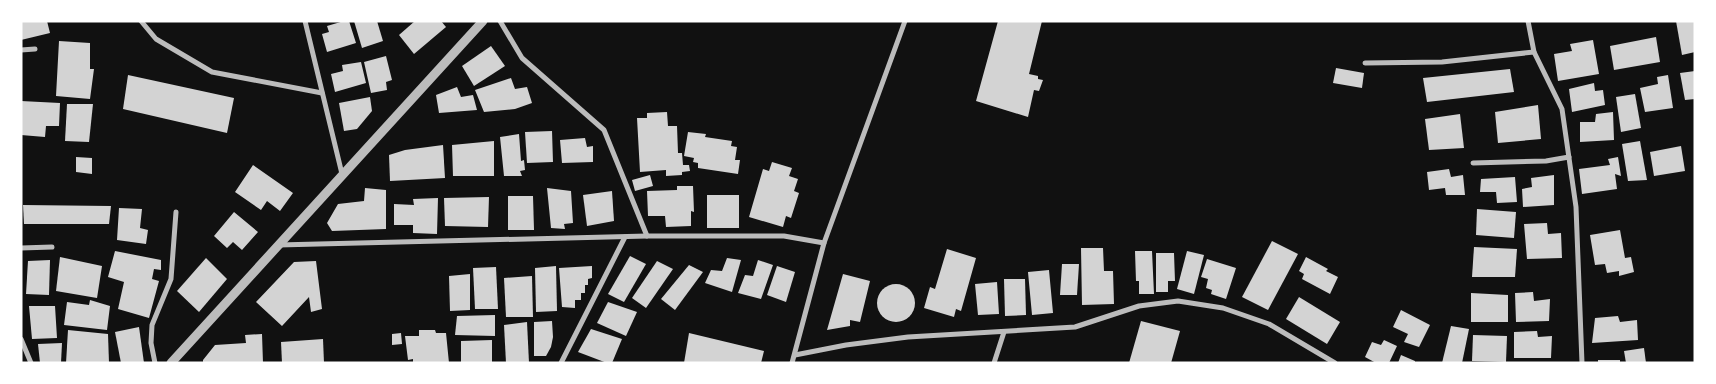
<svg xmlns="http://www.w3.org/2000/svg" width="1716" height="384" font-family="Commissioner,sans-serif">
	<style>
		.building { fill: #d3d3d3 }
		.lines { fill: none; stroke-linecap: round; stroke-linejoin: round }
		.minor { stroke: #bcbcbc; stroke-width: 5 }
		.tertiary { stroke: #bcbcbc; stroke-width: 9 }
	</style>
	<rect width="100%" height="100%" fill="#111"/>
	<g class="building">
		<polygon points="21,21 47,21 50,33 21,40"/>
		<polygon points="344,21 349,21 356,43 327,52 322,34 329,32 327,26"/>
		<polygon points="354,21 377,21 383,41 362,48"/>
		<polygon points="415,21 441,21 446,27 414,54 399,35"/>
		<polygon points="998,21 1042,21 1029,74 1038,76 1038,79 1043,80 1039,91 1034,90 1028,117 976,101"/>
		<polygon points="1676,21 1695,21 1695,52 1682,55"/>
		<polygon points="1656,37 1660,62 1614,70 1610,46"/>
		<polygon points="1593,40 1599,74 1558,81 1554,54 1572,51 1570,44"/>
		<polygon points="59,41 90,43 90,69 94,69 90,99 56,96"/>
		<polygon points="491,46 505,66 474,86 462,66"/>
		<polygon points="386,56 392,80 386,82 387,90 371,93 364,62"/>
		<polygon points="361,62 366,83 335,92 331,74 343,71 342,65"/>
		<polygon points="1336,68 1364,73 1362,88 1333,83"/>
		<polygon points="1510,69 1514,92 1427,102 1423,78"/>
		<polygon points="1695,71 1695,99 1685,100 1680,73"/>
		<polygon points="128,75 234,98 227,133 123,109"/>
		<polygon points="1668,75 1673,108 1645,112 1640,88 1658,84 1657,77"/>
		<polygon points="511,78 515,89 527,87 532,103 515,109 484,112 475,90"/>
		<polygon points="1594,83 1595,91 1603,90 1605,105 1572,112 1569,89"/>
		<polygon points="457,87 461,97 473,95 477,110 439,113 436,95"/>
		<polygon points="1635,94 1641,128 1621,132 1616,97"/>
		<polygon points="370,97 372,111 357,129 344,131 339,103"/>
		<polygon points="21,101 60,103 59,126 46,126 45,137 21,135"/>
		<polygon points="67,104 93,104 89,142 65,141"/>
		<polygon points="1538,105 1541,139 1498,143 1495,112"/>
		<polygon points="667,112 668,126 677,126 678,153 682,153 683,165 689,165 690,171 682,172 682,175 666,176 666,170 640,172 637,118 647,118 647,113"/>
		<polygon points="1613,112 1614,140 1580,142 1580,122 1595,122 1596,114"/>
		<polygon points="1460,114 1464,148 1429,150 1425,119"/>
		<polygon points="552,131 553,162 527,163 525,132"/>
		<polygon points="688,132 706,134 705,137 732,141 731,146 737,147 735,160 740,160 738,174 698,168 698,163 693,162 694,158 684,156"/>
		<polygon points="519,134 521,161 524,160 525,170 520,171 522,176 504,176 500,137"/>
		<polygon points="585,138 587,147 593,146 593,162 562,163 560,140"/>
		<polygon points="494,141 494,176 453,176 452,145"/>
		<polygon points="1640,141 1647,180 1628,181 1622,144"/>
		<polygon points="443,145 445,178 390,181 389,155 405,150"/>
		<polygon points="1681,146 1685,171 1654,176 1650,152"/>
		<polygon points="76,157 92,158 92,174 76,172"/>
		<polygon points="1618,157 1621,176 1615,174 1617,189 1582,194 1579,169 1610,165 1608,159"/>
		<polygon points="772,162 792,168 789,176 798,179 794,191 799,193 791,218 786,216 783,227 749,217 763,169 769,171"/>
		<polygon points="253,165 293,193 280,211 267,201 261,210 235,192"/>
		<polygon points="1449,169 1451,177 1463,175 1465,195 1446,195 1445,188 1429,190 1427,172"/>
		<polygon points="650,175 653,186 635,191 632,180"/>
		<polygon points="1554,175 1554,205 1523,207 1522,189 1532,187 1531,178"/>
		<polygon points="1515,177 1517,202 1497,203 1496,192 1480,192 1481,179"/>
		<polygon points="677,186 693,186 694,212 691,211 691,226 666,227 665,216 648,216 647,191 677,190"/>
		<polygon points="365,188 386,190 386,229 332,231 327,223 338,204 364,201"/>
		<polygon points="547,188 571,191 573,223 564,224 565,229 551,228"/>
		<polygon points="612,191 614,221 587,226 583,195"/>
		<rect x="707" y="195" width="32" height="33"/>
		<polygon points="508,196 533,196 534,230 508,230"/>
		<polygon points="489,197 488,227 445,226 444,198"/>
		<polygon points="438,198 437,234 413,233 413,225 394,225 394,204 414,205 413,199"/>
		<polygon points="23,205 111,206 109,224 24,224"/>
		<polygon points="119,208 142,209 140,228 148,230 146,244 117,240"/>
		<polygon points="1477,209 1516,212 1514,238 1476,235"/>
		<polygon points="234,212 258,232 242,250 233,242 227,248 214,236"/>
		<polygon points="1547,223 1548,234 1561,233 1562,258 1527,259 1524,224"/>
		<polygon points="1620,230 1625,258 1631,257 1634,272 1619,276 1619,271 1607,273 1605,264 1595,265 1590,235"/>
		<polygon points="1272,241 1298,254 1268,310 1242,297"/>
		<polygon points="1474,247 1517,249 1515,277 1472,277"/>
		<polygon points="1081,248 1103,248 1104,271 1113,271 1114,304 1082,305"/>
		<polygon points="947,249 976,258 961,311 956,309 954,317 924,308 930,287 935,289"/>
		<polygon points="115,251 161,260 161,270 154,269 152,279 159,281 149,318 118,309 124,282 108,277"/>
		<polygon points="1135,251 1152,251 1154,294 1139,294 1139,281 1136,281"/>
		<polygon points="1187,251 1204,255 1194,294 1177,289"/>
		<polygon points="1156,253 1174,253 1175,281 1168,281 1168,292 1156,292"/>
		<polygon points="630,256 646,264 624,302 608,294"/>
		<polygon points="60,257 102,266 97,298 56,291"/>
		<polygon points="1306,257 1328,269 1326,271 1338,277 1330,294 1302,279 1304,274 1299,271"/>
		<polygon points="206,258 227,279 199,312 177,291"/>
		<polygon points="727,258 741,260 732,292 705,283 711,270 722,271"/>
		<polygon points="1207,259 1236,268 1226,299 1211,294 1212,290 1206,288 1208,279 1201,277"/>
		<polygon points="50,260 49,295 26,294 28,261"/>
		<polygon points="758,260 773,265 761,299 738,293 745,275 753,276"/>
		<polygon points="316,261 322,309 311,312 309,297 282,326 256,302 294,262"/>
		<polygon points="657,261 673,269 646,308 632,298"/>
		<polygon points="1062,264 1079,264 1077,295 1060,295"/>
		<polygon points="689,265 703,272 675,310 661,299"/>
		<polygon points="556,266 557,311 536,312 535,268"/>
		<polygon points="592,266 592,278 588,279 588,285 585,285 585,293 581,293 581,300 575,300 575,308 562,307 559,268"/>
		<polygon points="777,266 795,272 786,302 767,295"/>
		<polygon points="496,267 498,309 475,309 473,268"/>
		<polygon points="1049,270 1053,313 1032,315 1028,272"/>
		<polygon points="470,274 470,310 450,311 449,276"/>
		<polygon points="843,274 870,281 860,322 850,320 850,326 827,330"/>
		<polygon points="532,276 533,317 506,317 504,278"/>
		<polygon points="1004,279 1025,279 1026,315 1005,316"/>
		<polygon points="997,282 999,314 978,315 975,284"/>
		<circle cx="896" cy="303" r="19"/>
		<polygon points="1533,292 1534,301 1550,299 1549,321 1516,322 1515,293"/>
		<polygon points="1471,293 1508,295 1508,322 1471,322"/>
		<polygon points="1299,297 1340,322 1327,344 1286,319"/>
		<polygon points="90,300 110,306 107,330 64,325 67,302 89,305"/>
		<polygon points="608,302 637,312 626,336 597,323"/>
		<polygon points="29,306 55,306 57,338 32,339"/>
		<polygon points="1401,310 1430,325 1419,347 1404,342 1408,334 1393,327"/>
		<polygon points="495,315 495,336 455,335 457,316"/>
		<polygon points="1618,316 1620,322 1637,320 1638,340 1592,343 1595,318"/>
		<polygon points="552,321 553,337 551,347 546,356 534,356 534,322"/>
		<polygon points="1141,321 1180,331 1171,363 1129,363"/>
		<polygon points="527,322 529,363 506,363 504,325"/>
		<polygon points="1451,326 1469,329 1462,363 1442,363"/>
		<polygon points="139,327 144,363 121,363 115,332"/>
		<polygon points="591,329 622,339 612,363 607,363 578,352"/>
		<polygon points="68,330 108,334 109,363 66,363"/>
		<polygon points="419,330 435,330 436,333 446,333 449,363 413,363 413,359 408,360 405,336 419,336"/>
		<polygon points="1537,331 1538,337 1552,336 1551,358 1514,358 1514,332"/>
		<polygon points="401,333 402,344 392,345 392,334"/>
		<polygon points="689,333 764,351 761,363 684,363"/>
		<polygon points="262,334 263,363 203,363 203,360 215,345 246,343 245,335"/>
		<polygon points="1473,335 1507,336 1506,362 1472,361"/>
		<polygon points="323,339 324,363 282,363 281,342"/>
		<polygon points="492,340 492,363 461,363 461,341"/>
		<polygon points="1384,340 1397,346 1389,363 1376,363 1365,357 1372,342 1381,345"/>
		<polygon points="62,343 61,363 40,363 38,344"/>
		<polygon points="1644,348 1646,363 1626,363 1624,351"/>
		<polygon points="1401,355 1415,361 1415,363 1398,363"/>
		<rect x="1598" y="360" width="22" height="3"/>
	</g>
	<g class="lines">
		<g class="minor">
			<polyline points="141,21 156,39 212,72 322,93"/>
			<polyline points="305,21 342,174"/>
			<polyline points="500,21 522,58 604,130 647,236"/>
			<polyline points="1528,21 1534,52 1562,109 1576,207 1582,363"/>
			<polyline points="21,50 35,49"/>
			<polyline points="1365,63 1442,62 1534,52"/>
			<polyline points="1473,163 1546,161 1569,157"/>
			<polyline points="278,245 647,236 784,236 824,243"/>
			<polyline points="21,248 52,247"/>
			<polyline points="21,339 31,363"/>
			<polyline points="795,355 846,345 908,337 1075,327 1139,306 1178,301 1223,308 1269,324 1335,363"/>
			<polyline points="155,363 151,343 152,325 171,279 176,212"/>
			<polyline points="561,363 625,237"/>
			<polyline points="792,363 824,243 905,21"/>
			<polyline points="994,363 1004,332"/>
		</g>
		<polyline class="tertiary" points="171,363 483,21"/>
	</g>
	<rect width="1716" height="384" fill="none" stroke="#ffffff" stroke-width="45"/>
</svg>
